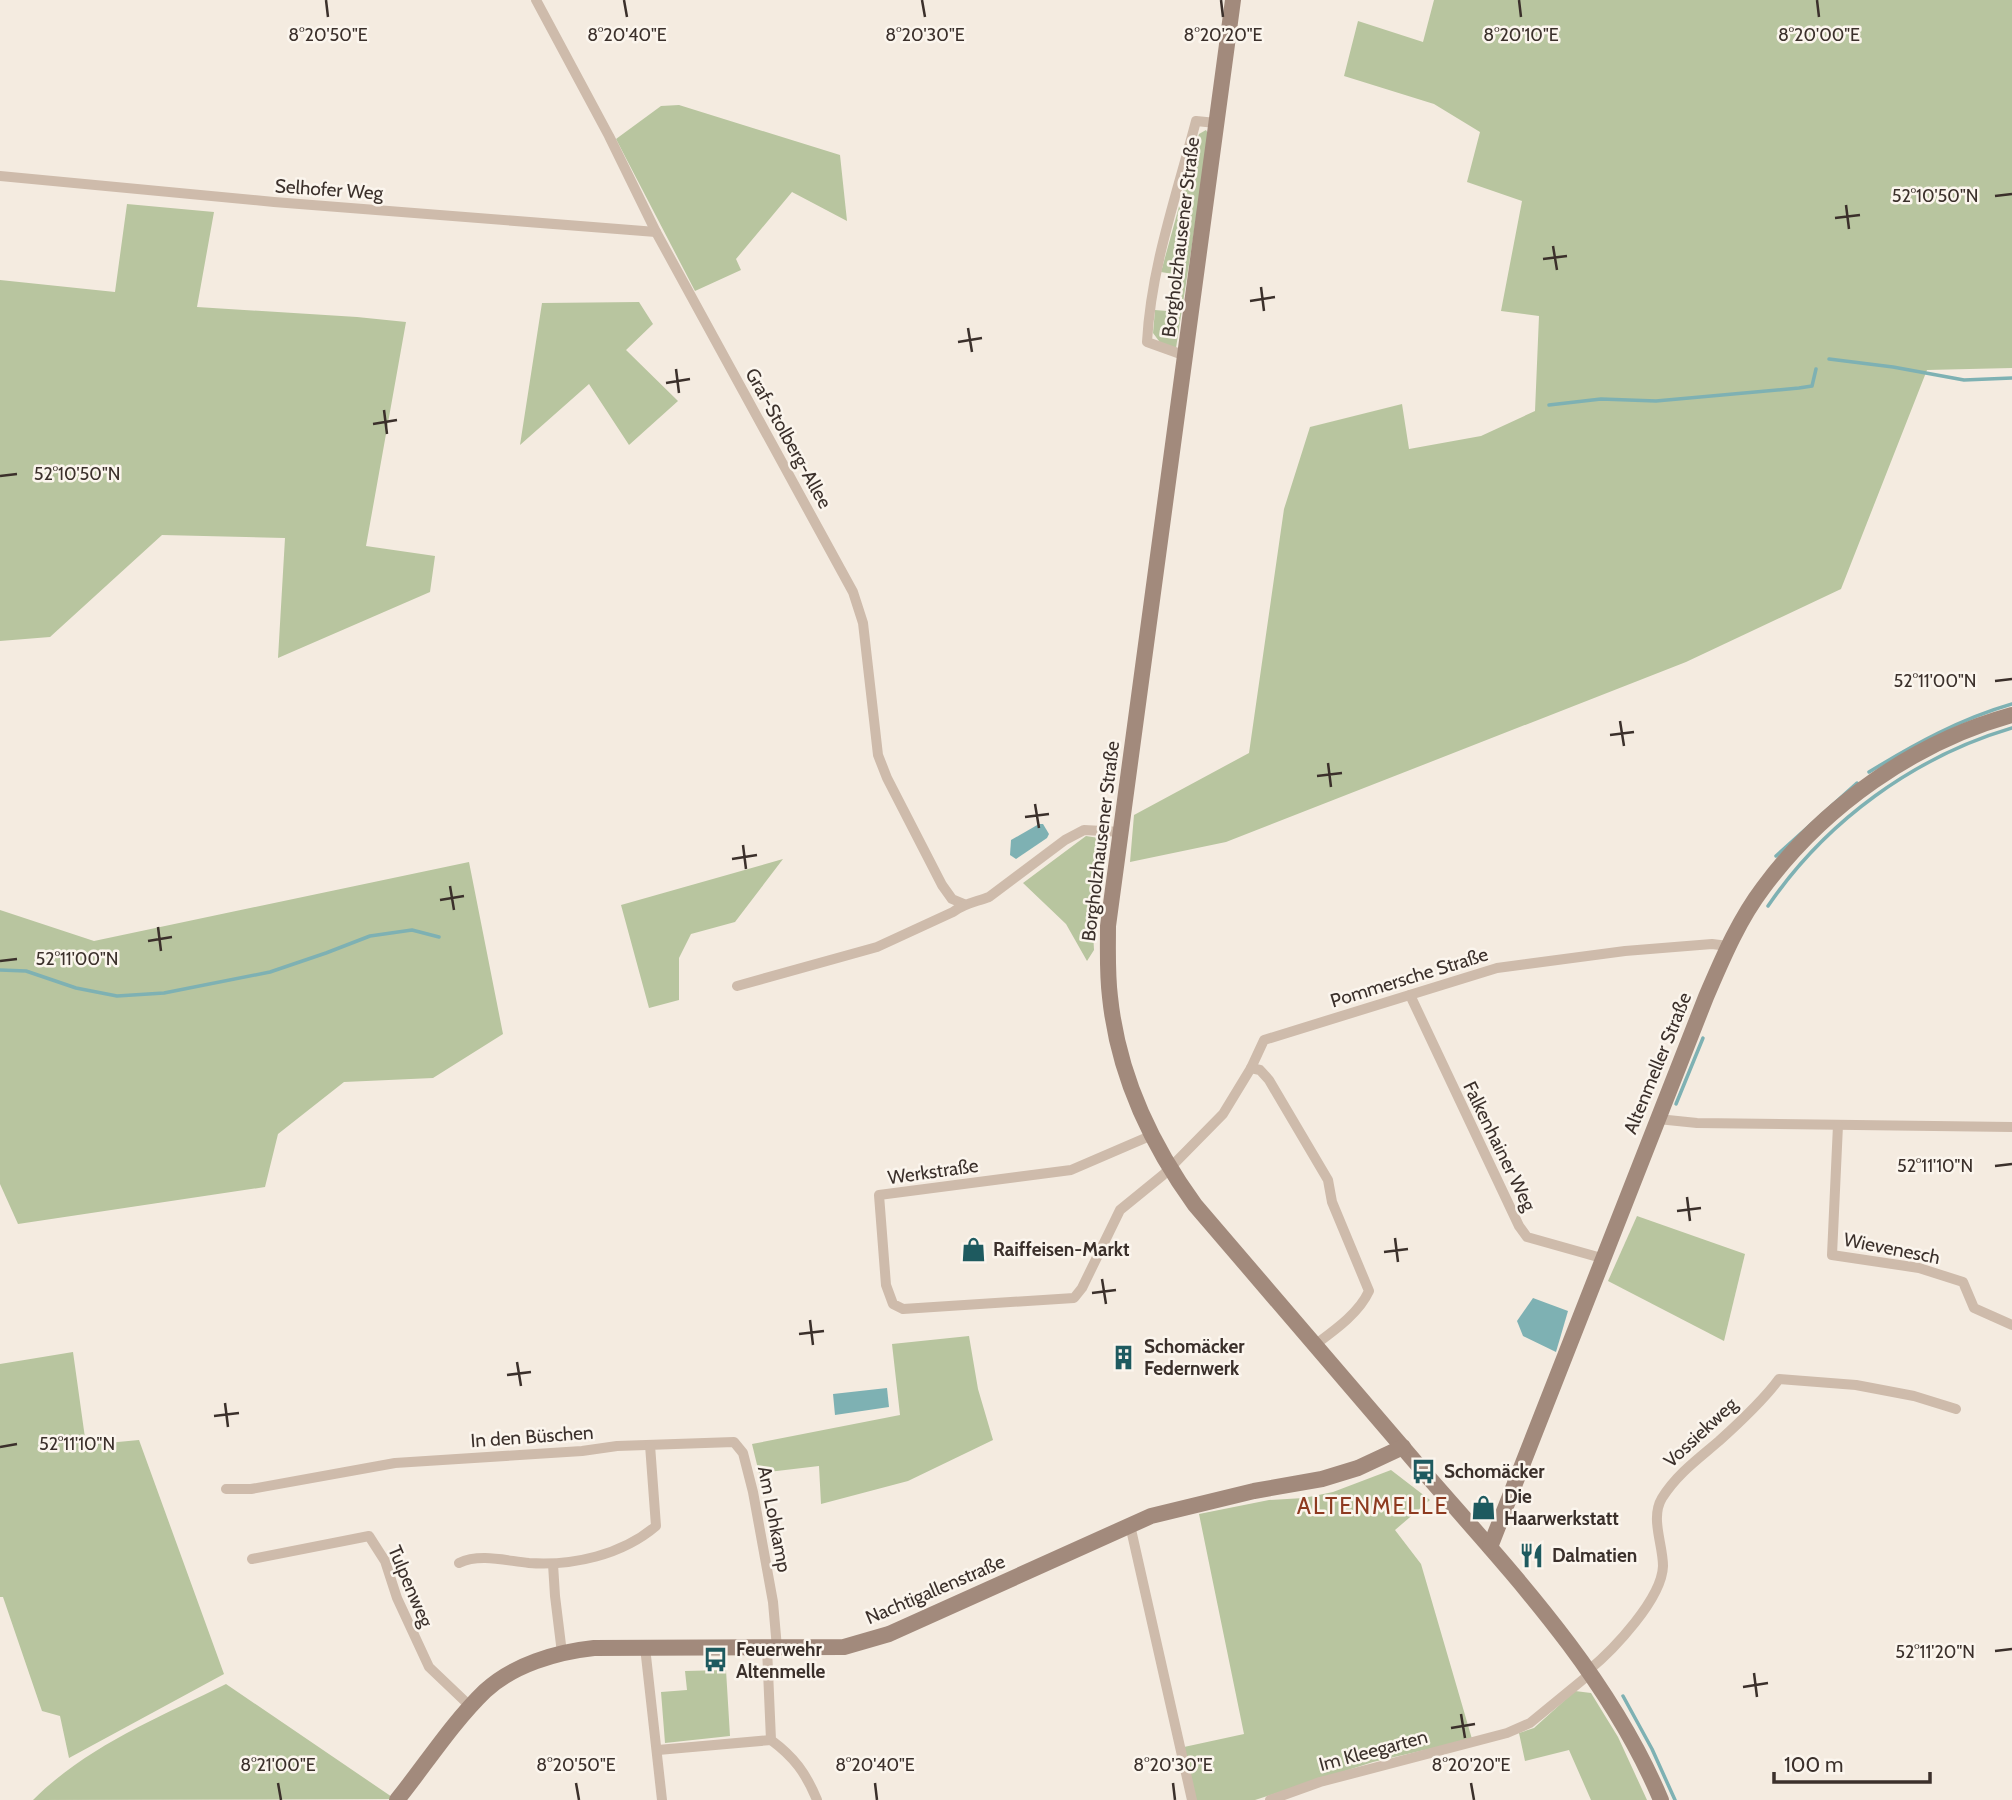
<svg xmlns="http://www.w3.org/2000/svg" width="2012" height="1800" font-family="Cabin,sans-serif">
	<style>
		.green { fill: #b8c59f }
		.water { fill: #7eb1b3 }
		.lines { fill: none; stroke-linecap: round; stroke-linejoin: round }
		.stream { stroke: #7eb1b3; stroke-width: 3.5 }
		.street { stroke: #cebbab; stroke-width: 10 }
		.secondary { stroke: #a28a7c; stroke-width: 16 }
		.ticks { fill: none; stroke: #3b302b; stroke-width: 2.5 }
		.labels { text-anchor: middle; stroke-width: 5; stroke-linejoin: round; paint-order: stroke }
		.street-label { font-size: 19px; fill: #3b302b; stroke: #fbf5ed }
		.poi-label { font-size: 19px; font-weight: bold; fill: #3b302b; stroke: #fbf5ed; text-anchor: start }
		.quarter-label { font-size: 23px; letter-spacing: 2px; fill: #8e3a20; stroke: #fbf5ed }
		.ticks-label { font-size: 18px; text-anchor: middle; fill: #3b302b; stroke: #fbf5ed; stroke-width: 5; stroke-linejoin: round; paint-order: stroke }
	</style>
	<rect width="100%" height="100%" fill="#f4ebe0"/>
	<g class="green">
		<polygon points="1434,0 2012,0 2012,368 1927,370 1841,589 1686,662 1226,842 1130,862 1134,815 1249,753 1284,509 1310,427 1402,404 1409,449 1481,436 1535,411 1539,316 1501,311 1522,201 1467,182 1480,132 1434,104 1344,76 1358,21 1423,42"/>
		<polygon points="679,105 840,155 847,221 792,192 736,259 741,270 695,291 616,139 661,106"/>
		<polygon points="1206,130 1209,135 1176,348 1162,345 1153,333 1155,310 1167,311 1173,274 1161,272 1199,134"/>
		<polygon points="127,204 214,212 197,307 357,317 406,322 366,546 435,556 430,592 278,658 285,538 162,535 50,637 0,641 0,280 115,292"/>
		<polygon points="639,302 653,324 626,350 678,401 629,445 589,384 520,445 542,303"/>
		<polygon points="1086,836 1105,839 1092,914 1094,950 1087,961 1066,924 1023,883"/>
		<polygon points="783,859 735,922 691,934 679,958 679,1000 649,1008 621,905"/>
		<polygon points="469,862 503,1034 433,1078 344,1082 278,1134 265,1187 18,1224 0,1184 0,910 94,941"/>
		<polygon points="1637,1216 1745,1254 1724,1341 1608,1281"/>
		<polygon points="969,1336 978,1389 993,1440 908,1481 821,1504 819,1466 759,1473 752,1444 900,1415 892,1344"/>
		<polygon points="73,1352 86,1445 139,1440 224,1674 69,1758 60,1716 42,1711 3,1597 0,1597 0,1364"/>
		<polygon points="1391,1470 1430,1500 1395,1530 1421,1564 1472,1739 1373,1762 1255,1800 1196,1800 1184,1747 1244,1734 1199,1514 1269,1500 1304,1498 1333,1492"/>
		<polygon points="726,1670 730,1736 665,1743 661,1692 687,1690 685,1671"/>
		<path d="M 226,1684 L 395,1799 L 33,1800 C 87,1746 158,1718 226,1684 Z"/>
		<polygon points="1575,1691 1591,1693 1618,1737 1647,1800 1591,1800 1569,1750 1525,1761 1519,1733 1534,1728"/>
	</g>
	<g class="water">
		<polygon points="1039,824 1043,824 1049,834 1047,838 1016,859 1010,855 1011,840"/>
		<polygon points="1533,1298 1568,1311 1556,1352 1523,1336 1517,1321"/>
		<polygon points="887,1388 889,1407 835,1415 833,1394"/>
	</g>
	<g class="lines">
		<g class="stream">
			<polyline points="1829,359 1893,367 1964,380 2012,378"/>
			<polyline points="1549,405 1601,399 1656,401 1799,388 1812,386 1816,369"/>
			<path d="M 1869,772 C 1915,744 1960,719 2012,704"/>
			<polyline points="1776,856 1857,783"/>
			<path d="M 1768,906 C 1826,821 1914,757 2012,728"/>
			<polyline points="0,970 26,971 76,988 117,996 164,993 270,972 326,953 370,936 412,930 439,937"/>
			<polyline points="1676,1104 1703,1038"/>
			<polyline points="1623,1696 1652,1749 1675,1800"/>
		</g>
		<g class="street">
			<polyline points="536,0 609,136 656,232 853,592 863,623 878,755 887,778 942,885 952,899 964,904"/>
			<polyline points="0,176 274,202 656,232"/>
			<path d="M 1186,356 L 1147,342 C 1151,267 1177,194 1196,121 L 1216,123"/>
			<path d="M 737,986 L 877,947 L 953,912 C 965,903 976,902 989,897 L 1065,840 L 1084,830 L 1121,832"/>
			<polyline points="1410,995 1519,1226 1527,1237 1605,1259"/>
			<path d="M 1251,1068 L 1260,1070 L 1269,1080 L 1328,1180 L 1332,1202 L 1369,1291 C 1359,1313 1335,1330 1316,1344"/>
			<polyline points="1658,1119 1697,1123 2012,1127"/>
			<polyline points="1838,1125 1832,1255 1919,1268 1963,1282 1974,1308 2012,1325"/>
			<polyline points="1150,1136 1071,1170 879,1195 886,1285 893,1304 903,1309 1074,1298 1082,1288 1120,1210 1163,1175 1223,1114 1251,1068 1264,1040 1497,968 1625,951 1712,944 1728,946"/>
			<polyline points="226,1489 251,1489 395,1463 582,1451 617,1446 734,1442 743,1453 753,1492 773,1602 777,1648"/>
			<polyline points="1130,1525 1192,1800"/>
			<polyline points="252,1559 369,1536 385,1561 397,1598 429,1667 471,1707"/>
			<path d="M 459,1563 C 480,1553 507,1561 529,1563 C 573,1566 622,1555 656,1526 L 650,1445"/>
			<polyline points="553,1564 555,1596 562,1653"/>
			<polyline points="645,1647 662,1800"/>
			<path d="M 767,1648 L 771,1740 C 794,1757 806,1773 817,1800"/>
			<path d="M 1589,1670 C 1613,1650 1662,1599 1663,1566 C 1663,1544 1650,1518 1662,1498 C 1677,1474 1698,1459 1719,1441 C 1739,1423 1763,1401 1779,1379 L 1856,1385 L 1914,1396 L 1956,1409"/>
			<polyline points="658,1750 771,1740"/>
			<polyline points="1270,1800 1320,1782 1507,1733 1530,1723 1591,1673"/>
		</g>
		<g class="secondary">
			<path d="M 1233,0 L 1108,926 C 1108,949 1107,973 1110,997 C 1118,1074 1150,1143 1195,1205 C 1271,1293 1347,1382 1423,1471 C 1512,1573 1608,1674 1661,1800"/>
			<path d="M 1490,1547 L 1706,997 C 1722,960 1738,921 1763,888 C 1823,807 1914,742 2012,715"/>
			<path d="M 397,1800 C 426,1764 452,1723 485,1691 C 513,1665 556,1652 594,1648 L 844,1647 L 889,1634 L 1151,1516 L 1254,1491 L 1322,1479 L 1358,1468 L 1403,1447"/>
		</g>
	</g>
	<path class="ticks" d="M 326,0 L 328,17M 624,0 L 627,17M 922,0 L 925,17M 1221,0 L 1223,17M 1519,0 L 1521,17M 1817,0 L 1819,17M 1995,196 L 2012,194M 1846,205 L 1849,229M 1835,218 L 1860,215M 1553,246 L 1557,270M 1543,259 L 1567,256M 1261,287 L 1264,311M 1250,301 L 1275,297M 968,328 L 972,352M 958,342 L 982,338M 676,369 L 679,393M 666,383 L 690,379M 384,410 L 387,434M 373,424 L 397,420M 0,476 L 17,474M 1995,681 L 2012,679M 1620,721 L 1624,746M 1610,735 L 1634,732M 1328,763 L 1331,787M 1317,776 L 1342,773M 1035,804 L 1039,828M 1025,817 L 1049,814M 743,845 L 746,869M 732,859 L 757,855M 450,886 L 454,910M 440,900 L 464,896M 158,927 L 161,951M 148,941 L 172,937M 0,961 L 17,959M 1995,1166 L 2012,1164M 1687,1197 L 1690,1221M 1677,1211 L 1701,1208M 1395,1238 L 1398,1262M 1384,1252 L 1408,1249M 1102,1279 L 1106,1304M 1092,1293 L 1116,1290M 810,1320 L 813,1345M 799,1334 L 824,1331M 517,1362 L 521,1386M 507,1375 L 531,1372M 225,1403 L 228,1427M 214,1416 L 239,1413M 0,1447 L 17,1444M 1995,1651 L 2012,1649M 1754,1673 L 1757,1697M 1743,1687 L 1768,1683M 1461,1714 L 1465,1738M 1451,1728 L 1475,1724M 278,1783 L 281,1800M 576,1783 L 579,1800M 875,1783 L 877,1800M 1173,1783 L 1175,1800M 1471,1783 L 1474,1800"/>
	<defs>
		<symbol id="shop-bare" viewBox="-9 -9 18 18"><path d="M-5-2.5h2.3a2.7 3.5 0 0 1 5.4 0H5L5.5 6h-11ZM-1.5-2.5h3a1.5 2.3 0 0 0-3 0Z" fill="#1e5a5f" stroke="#fbf5ed" stroke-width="2.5" paint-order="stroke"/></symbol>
		<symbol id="building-bare" viewBox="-9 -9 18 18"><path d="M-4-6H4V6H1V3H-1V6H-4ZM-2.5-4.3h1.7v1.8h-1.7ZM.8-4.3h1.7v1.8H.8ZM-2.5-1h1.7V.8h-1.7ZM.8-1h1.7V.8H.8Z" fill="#1e5a5f" stroke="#fbf5ed" stroke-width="2.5" paint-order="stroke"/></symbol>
		<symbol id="bus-bare" viewBox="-9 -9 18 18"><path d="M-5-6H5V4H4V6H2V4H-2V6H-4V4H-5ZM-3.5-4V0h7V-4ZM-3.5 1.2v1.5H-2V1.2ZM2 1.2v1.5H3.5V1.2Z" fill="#1e5a5f" stroke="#fbf5ed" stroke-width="2.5" paint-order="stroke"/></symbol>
		<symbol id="restaurant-bare" viewBox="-9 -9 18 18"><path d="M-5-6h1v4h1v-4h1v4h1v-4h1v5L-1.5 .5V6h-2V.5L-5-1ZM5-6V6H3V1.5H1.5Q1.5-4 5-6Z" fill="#1e5a5f" stroke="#fbf5ed" stroke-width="2.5" paint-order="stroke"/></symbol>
	</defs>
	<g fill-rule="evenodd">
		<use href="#shop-bare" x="956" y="1232" width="35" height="35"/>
		<use href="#building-bare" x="1106" y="1340" width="35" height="35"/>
		<use href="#bus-bare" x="1406" y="1454" width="35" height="35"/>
		<use href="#shop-bare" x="1466" y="1490" width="35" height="35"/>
		<use href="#restaurant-bare" x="1514" y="1538" width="35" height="35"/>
		<use href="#bus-bare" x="698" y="1642" width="35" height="35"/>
	</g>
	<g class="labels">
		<g class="street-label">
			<text transform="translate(329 189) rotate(4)" y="7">Selhofer Weg</text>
			<text transform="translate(1180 237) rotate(-83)" y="7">Borgholzhausener Straße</text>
			<text transform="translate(789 438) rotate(61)" y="7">Graf-Stolberg-Allee</text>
			<text transform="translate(1100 841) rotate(-83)" y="7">Borgholzhausener Straße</text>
			<text transform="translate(1409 977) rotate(-17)" y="7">Pommersche Straße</text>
			<text transform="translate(1657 1063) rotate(-68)" y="7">Altenmeller Straße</text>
			<text transform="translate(1500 1146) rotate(64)" y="7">Falkenhainer Weg</text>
			<text transform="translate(933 1171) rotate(-8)" y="7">Werkstraße</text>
			<text transform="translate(1892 1248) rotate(11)" y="7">Wievenesch</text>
			<text transform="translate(1700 1432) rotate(-43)" y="7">Vossiekweg</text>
			<text transform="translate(532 1436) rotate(-4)" y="7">In den Büschen</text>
			<text transform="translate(775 1519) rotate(79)" y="7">Am Lohkamp</text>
			<text transform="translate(411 1586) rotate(67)" y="7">Tulpenweg</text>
			<text transform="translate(935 1589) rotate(-23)" y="7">Nachtigallenstraße</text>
			<text transform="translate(1373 1750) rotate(-15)" y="7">Im Kleegarten</text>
		</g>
		<g class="poi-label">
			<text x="993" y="1256">Raiffeisen-Markt</text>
			<text x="1144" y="1353">Schomäcker<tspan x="1144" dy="22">Federnwerk</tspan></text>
			<text x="1444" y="1478">Schomäcker</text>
			<text x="1504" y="1503">Die<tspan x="1504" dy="22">Haarwerkstatt</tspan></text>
			<text x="1552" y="1562">Dalmatien</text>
			<text x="736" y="1656">Feuerwehr<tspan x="736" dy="22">Altenmelle</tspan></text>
		</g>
		<g class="quarter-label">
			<text x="1373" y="1514">ALTENMELLE</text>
		</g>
	</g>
	<g class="ticks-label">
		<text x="328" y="41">8°20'50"E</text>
		<text x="627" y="41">8°20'40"E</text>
		<text x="925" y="41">8°20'30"E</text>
		<text x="1223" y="41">8°20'20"E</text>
		<text x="1521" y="41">8°20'10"E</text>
		<text x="1819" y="41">8°20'00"E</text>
		<text x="1935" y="202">52°10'50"N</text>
		<text x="77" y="480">52°10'50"N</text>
		<text x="1935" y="687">52°11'00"N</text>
		<text x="77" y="965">52°11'00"N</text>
		<text x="1935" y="1172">52°11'10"N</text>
		<text x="77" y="1450">52°11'10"N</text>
		<text x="1935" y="1658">52°11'20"N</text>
		<text x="278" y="1771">8°21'00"E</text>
		<text x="576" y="1771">8°20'50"E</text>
		<text x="875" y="1771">8°20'40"E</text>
		<text x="1173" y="1771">8°20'30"E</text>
		<text x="1471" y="1771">8°20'20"E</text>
	</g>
	<path d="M1774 1772v10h156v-10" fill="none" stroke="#3b302b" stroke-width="3.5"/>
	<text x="1784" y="1772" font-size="21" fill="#3b302b" stroke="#fbf5ed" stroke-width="5" paint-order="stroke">100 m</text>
</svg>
